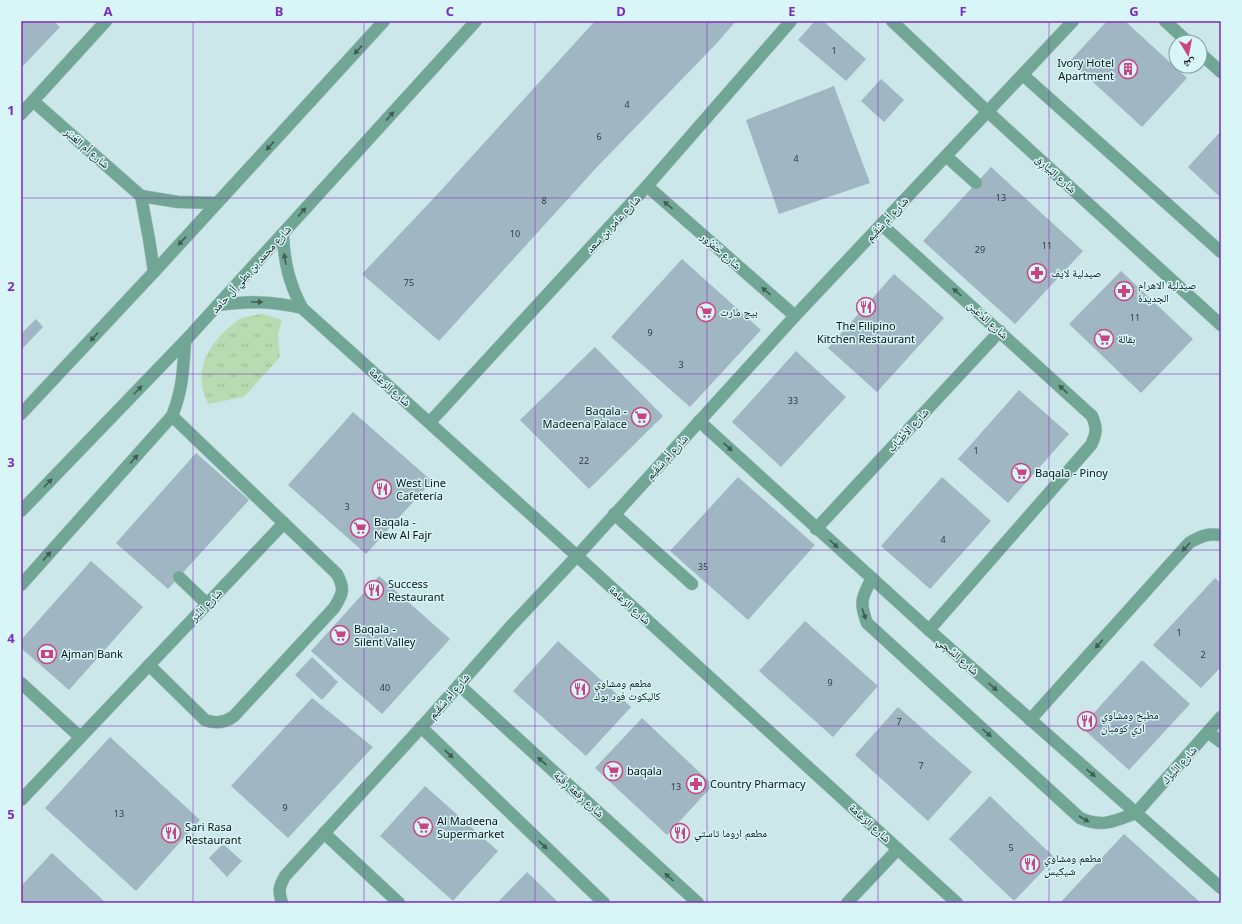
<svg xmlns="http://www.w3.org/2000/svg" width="1242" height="924" font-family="'Noto Sans','Noto Naskh Arabic',sans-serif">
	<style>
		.grass { fill: url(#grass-tufts) }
		.building { fill: #a0b6c3 }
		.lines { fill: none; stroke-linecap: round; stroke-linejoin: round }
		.service-casing { stroke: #a8c1c3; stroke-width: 13 }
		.minor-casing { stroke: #a8c1c3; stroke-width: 13 }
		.tertiary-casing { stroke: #a8c1c3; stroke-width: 13 }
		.service { stroke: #71a694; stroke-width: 12 }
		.minor { stroke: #71a694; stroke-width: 12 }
		.tertiary { stroke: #71a694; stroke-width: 12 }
		.oneway { fill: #3e5d54 }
		.grid { fill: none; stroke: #7b2cbf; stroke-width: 1; stroke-opacity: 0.55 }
		.labels { text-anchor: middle; stroke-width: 3; stroke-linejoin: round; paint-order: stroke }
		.number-label { font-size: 9px; fill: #303c40 }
		.poi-label { font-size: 11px; fill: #0a1415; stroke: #d8f5f7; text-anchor: start }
		.street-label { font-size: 11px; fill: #0a1415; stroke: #d8f5f7 }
		.neatline { fill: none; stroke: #7b2cbf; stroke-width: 1.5 }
		.grid-label { font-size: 13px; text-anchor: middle; font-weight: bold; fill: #7b2cbf }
	</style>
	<defs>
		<pattern id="grass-tufts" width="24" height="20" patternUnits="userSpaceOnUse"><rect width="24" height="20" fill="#b9dbb1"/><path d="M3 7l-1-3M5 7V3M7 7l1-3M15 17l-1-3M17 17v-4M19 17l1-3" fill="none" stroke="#9ebb97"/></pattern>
	</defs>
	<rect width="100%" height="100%" fill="#cbe7e9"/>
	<path class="grass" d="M 263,314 L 282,320 L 278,334 L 280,357 L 244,397 L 208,404 C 193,375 205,349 227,329 C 231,326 235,322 239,319 C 247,316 255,315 263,314 Z"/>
	<g class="building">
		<polygon points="21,21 53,21 60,27 21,68"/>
		<polygon points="595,21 736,21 716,44 597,167 439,341 362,274 433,199"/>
		<polygon points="815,21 823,21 866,59 846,81 798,40"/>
		<polygon points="1107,21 1125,21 1187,78 1142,127 1070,61"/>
		<polygon points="881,79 904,100 884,122 861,101"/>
		<polygon points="834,86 870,183 779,214 746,120"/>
		<polygon points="1221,131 1221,198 1188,167"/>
		<polygon points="991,167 1083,251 1015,324 923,241"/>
		<polygon points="682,259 761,330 690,407 611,337"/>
		<polygon points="1121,271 1193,339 1141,393 1069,324"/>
		<polygon points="894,274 944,318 877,392 828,348"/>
		<polygon points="36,319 43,327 21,350 21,334"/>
		<polygon points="595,347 663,416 589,489 520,420"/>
		<polygon points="796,351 846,397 781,467 732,422"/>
		<polygon points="1019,390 1069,434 1008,503 958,459"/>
		<polygon points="353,412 432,481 366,554 288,485"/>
		<polygon points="196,453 249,500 168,589 116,543"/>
		<polygon points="738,477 815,545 748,620 670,551"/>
		<polygon points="942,477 991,521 930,589 881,546"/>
		<polygon points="91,561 143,607 69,690 21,648 21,640"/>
		<polygon points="379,576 450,639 382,714 311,651"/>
		<polygon points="1215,578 1221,584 1221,667 1201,688 1153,645"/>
		<polygon points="805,621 878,686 833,737 759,671"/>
		<polygon points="558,641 631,707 586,756 513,691"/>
		<polygon points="312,657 338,682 322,700 295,675"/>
		<polygon points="1142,660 1190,704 1129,770 1081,727"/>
		<polygon points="312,698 373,747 288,838 231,786"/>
		<polygon points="898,707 972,772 928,821 855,755"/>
		<polygon points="642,718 713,785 667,835 595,768"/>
		<polygon points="110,737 200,820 136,891 45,808"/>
		<polygon points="425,786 498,851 453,901 380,836"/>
		<polygon points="990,796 1055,858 1014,901 949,839"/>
		<polygon points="1124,834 1201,903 1060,903"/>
		<polygon points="223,844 242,861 227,877 209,858"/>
		<polygon points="52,853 106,903 21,903 21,886"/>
		<polygon points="527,872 559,903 497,903"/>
	</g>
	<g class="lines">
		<defs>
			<g id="service">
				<polyline points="946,156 976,183"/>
				<polyline points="614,514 692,584"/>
				<polyline points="179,577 207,604"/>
				<path d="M 872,578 C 862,597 859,602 867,623 L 1080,818 C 1102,828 1115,821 1136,813"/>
				<path d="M 21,585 L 172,416 C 183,389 183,370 185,341"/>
				<path d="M 929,630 L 1091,445 C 1097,433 1097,428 1092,416"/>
				<path d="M 149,665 L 205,720 C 216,724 225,723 234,716 L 334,608 C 343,594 345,589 337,574 L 172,416"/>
				<polyline points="21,683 80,737"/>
				<path d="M 1030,720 L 1189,543 C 1201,536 1208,533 1221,535"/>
				<polyline points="421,727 604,903"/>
				<polyline points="1208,732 1221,742"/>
				<polyline points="21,800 284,523"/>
				<polyline points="324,833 399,903"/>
			</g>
			<g id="minor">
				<polyline points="892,21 987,111 1221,325"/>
				<polyline points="1165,21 1188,42"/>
				<polyline points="1200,53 1221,72"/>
				<polyline points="1023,75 1221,252"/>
				<polyline points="33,101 141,196 178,202 217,203"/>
				<polyline points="21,114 106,21"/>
				<polyline points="647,186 795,316"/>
				<polyline points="141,196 149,239 154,272"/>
				<polyline points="882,225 1092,416"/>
				<path d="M 283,234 C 284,262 289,283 302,308 L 577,556 L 957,903"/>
				<path d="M 218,305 C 249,301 271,301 302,308"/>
				<polyline points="699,421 929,630 1221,888"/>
				<polyline points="430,422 647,186 791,21"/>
				<polyline points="816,529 1000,331"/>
				<polyline points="459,685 698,903"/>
				<polyline points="1136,813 1221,717"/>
				<path d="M 282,903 C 278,891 279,887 285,876 L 427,721 L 511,626 L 577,556 L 795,316 L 1073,21"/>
				<polyline points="847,903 898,849"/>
			</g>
			<g id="tertiary">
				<polyline points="21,414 154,272 384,21"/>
				<polyline points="21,511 185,341 476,21"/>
			</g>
		</defs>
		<use href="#service" class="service-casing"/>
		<use href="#minor" class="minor-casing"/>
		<use href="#tertiary" class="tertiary-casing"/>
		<use href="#service" class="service"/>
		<use href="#minor" class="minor"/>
		<use href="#tertiary" class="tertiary"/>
	</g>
	<defs><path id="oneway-solid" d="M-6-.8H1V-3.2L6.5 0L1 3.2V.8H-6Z"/></defs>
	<g class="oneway">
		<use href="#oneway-solid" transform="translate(358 50) rotate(133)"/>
		<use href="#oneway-solid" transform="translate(390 116) rotate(-48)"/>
		<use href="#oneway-solid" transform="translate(270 146) rotate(133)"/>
		<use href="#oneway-solid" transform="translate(668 205) rotate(-139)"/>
		<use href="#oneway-solid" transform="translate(302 212) rotate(-48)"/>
		<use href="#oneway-solid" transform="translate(182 241) rotate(133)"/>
		<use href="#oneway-solid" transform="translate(285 259) rotate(-100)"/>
		<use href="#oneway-solid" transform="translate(766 291) rotate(-139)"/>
		<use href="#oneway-solid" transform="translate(957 292) rotate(-138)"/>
		<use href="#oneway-solid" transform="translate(257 302)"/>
		<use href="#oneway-solid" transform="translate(94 337) rotate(133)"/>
		<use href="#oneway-solid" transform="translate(1063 389) rotate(-137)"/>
		<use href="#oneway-solid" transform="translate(138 390) rotate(-46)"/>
		<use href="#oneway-solid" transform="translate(728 447) rotate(43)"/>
		<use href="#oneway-solid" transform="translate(134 459) rotate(-48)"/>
		<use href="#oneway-solid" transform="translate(48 483) rotate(-46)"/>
		<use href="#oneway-solid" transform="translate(834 544) rotate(42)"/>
		<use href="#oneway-solid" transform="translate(1186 547) rotate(134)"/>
		<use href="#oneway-solid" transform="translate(47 556) rotate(-48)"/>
		<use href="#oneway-solid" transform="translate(864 614) rotate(72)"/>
		<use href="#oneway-solid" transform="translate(1099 644) rotate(132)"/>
		<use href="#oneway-solid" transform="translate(993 687) rotate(42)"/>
		<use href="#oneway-solid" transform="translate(987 733) rotate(42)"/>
		<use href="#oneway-solid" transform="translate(449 754) rotate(44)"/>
		<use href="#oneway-solid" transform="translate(542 761) rotate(-138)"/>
		<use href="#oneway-solid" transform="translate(1091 773) rotate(41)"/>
		<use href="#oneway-solid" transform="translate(1084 819) rotate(30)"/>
		<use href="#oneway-solid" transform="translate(543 845) rotate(44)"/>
		<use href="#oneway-solid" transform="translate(669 877) rotate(-138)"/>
	</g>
	<path class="grid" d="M 193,21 L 193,903M 364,21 L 364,903M 535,21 L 535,903M 707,21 L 707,903M 878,21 L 878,903M 1049,21 L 1049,903M 21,198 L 1221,198M 21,374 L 1221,374M 21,550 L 1221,550M 21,726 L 1221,726"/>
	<defs>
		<symbol id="building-ring" viewBox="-11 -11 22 22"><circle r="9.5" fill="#d8f5f7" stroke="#ca4382" stroke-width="1.5"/><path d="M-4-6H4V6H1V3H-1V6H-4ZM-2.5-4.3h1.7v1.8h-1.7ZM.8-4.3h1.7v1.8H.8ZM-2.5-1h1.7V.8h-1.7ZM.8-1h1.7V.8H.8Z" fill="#ca4382"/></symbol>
		<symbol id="pharmacy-ring" viewBox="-11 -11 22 22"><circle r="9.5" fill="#d8f5f7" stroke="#ca4382" stroke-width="1.5"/><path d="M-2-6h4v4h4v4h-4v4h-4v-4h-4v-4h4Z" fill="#ca4382"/></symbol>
		<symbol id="restaurant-ring" viewBox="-11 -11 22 22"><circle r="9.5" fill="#d8f5f7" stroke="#ca4382" stroke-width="1.5"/><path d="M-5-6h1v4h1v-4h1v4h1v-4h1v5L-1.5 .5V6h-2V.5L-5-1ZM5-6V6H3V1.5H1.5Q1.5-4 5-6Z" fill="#ca4382"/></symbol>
		<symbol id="supermarket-ring" viewBox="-11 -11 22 22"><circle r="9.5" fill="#d8f5f7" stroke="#ca4382" stroke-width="1.5"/><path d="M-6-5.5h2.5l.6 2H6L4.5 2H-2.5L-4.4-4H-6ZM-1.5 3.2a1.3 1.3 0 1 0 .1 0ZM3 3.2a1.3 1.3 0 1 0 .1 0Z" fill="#ca4382"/></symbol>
		<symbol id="bank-ring" viewBox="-11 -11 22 22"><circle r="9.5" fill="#d8f5f7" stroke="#ca4382" stroke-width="1.5"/><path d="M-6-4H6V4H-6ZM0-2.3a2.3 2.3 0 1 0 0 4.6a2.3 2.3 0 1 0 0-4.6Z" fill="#ca4382"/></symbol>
	</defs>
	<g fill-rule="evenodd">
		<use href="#building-ring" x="1117" y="58" width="22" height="22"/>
		<use href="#pharmacy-ring" x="1026" y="262" width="22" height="22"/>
		<use href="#pharmacy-ring" x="1113" y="280" width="22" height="22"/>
		<use href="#restaurant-ring" x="855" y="296" width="22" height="22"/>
		<use href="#supermarket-ring" x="695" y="301" width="22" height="22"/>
		<use href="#supermarket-ring" x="1093" y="328" width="22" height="22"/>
		<use href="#supermarket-ring" x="630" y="406" width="22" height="22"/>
		<use href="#supermarket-ring" x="1010" y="462" width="22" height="22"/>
		<use href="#restaurant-ring" x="371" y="478" width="22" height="22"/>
		<use href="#supermarket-ring" x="349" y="517" width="22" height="22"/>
		<use href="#restaurant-ring" x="363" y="579" width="22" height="22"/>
		<use href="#supermarket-ring" x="329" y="624" width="22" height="22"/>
		<use href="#bank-ring" x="36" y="643" width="22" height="22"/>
		<use href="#restaurant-ring" x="569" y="678" width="22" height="22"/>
		<use href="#restaurant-ring" x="1076" y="710" width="22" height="22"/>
		<use href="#supermarket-ring" x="602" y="760" width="22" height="22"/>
		<use href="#pharmacy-ring" x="685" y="773" width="22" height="22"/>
		<use href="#supermarket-ring" x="412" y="816" width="22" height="22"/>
		<use href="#restaurant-ring" x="160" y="822" width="22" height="22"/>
		<use href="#restaurant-ring" x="669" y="822" width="22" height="22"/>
		<use href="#restaurant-ring" x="1019" y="853" width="22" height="22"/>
	</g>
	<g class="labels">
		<g class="number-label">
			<text x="834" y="54">1</text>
			<text x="627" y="108">4</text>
			<text x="599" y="140">6</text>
			<text x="796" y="162">4</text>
			<text x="1001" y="201">13</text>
			<text x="544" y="204">8</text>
			<text x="515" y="237">10</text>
			<text x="1047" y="249">11</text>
			<text x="980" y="253">29</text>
			<text x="409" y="286">75</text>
			<text x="1135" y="321">11</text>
			<text x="650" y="336">9</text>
			<text x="681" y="368">3</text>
			<text x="793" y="404">33</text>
			<text x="976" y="454">1</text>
			<text x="584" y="464">22</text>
			<text x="347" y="510">3</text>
			<text x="943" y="543">4</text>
			<text x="703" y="570">35</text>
			<text x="1179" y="636">1</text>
			<text x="1203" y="658">2</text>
			<text x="830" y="686">9</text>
			<text x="385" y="691">40</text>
			<text x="899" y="725">7</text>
			<text x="921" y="769">7</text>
			<text x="676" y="790">13</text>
			<text x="285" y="811">9</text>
			<text x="119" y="817">13</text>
			<text x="1011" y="851">5</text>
		</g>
		<g class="poi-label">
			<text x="1114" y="67" text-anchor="end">Ivory Hotel<tspan x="1114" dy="13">Apartment</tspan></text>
			<text x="1051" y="277">صيدلية لايف</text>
			<text x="1138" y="289">صيدلية الاهرام<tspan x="1138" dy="13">الجديدة</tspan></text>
			<text x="720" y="316">بيج مارت</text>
			<text x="866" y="330" text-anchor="middle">The Filipino<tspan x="866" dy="13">Kitchen Restaurant</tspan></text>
			<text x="1118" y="343">بقالة</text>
			<text x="627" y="415" text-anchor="end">Baqala -<tspan x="627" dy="13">Madeena Palace</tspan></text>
			<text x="1035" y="477">Baqala - Pinoy</text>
			<text x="396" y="487">West Line<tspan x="396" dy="13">Cafetería</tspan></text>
			<text x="374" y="526">Baqala -<tspan x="374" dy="13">New Al Fajr</tspan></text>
			<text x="388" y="588">Success<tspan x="388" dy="13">Restaurant</tspan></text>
			<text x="354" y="633">Baqala -<tspan x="354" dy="13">Silent Valley</tspan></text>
			<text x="61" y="658">Ajman Bank</text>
			<text x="594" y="687">مطعم ومشاوي<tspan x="594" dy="13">كاليكوت فود بوك</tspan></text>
			<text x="1101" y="719">مطبخ ومشاوي<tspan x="1101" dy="13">اري كومبان</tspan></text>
			<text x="627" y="775">baqala</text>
			<text x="710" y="788">Country Pharmacy</text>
			<text x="437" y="825">Al Madeena<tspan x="437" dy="13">Supermarket</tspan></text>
			<text x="185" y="831">Sari Rasa<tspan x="185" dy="13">Restaurant</tspan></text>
			<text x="694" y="837">مطعم اروما تاستي</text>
			<text x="1044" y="862">مطعم ومشاوي<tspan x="1044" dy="13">شيكيس</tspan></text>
		</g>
		<g class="street-label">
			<text transform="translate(87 148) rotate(41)" y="4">شارع أم العَنبَر</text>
			<text transform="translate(1056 174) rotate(42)" y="4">شارع البَيارِق</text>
			<text transform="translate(887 219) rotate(-47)" y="4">شارع أم سُقَيم</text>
			<text transform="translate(613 224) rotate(-47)" y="4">شارع عامر بن سعد</text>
			<text transform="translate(721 251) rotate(41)" y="4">شارع حَمْرُور</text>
			<text transform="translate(251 269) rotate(-48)" y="4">شارع محمد بن بطي آل حامد</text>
			<text transform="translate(988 320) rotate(42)" y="4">شارع الدِّعَين</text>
			<text transform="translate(390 387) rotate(42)" y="4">شارع الزعامة</text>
			<text transform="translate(908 430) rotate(-47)" y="4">شارع الأَطْيَاب</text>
			<text transform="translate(667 457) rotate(-48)" y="4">شارع أم سُقَيم</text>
			<text transform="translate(206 605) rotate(-46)" y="4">شارع النَّثر</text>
			<text transform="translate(630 605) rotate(42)" y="4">شارع الزعامة</text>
			<text transform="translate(958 656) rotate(41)" y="4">شارع السَّجِي</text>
			<text transform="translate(449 696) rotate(-49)" y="4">شارع أم سُقَيم</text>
			<text transform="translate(1179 765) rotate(-48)" y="4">شارع النَّيزَك</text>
			<text transform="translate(579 794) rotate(42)" y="4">شارع رِقعة رِقَيَّة</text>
			<text transform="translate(870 823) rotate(42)" y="4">شارع الزعامة</text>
		</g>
	</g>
	<rect width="1242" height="924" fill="none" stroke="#d8f5f7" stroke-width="44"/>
	<g transform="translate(1188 54) rotate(170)"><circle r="19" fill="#d8f5f7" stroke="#869b9d"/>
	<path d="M0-3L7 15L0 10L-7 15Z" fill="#ca4382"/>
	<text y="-6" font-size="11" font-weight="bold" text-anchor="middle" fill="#0a1415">ش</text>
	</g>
	<rect x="22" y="22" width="1198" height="880" class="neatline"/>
	<g class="grid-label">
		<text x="108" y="16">A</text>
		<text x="279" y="16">B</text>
		<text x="450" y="16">C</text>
		<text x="621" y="16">D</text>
		<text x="792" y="16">E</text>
		<text x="963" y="16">F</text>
		<text x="1134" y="16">G</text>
		<text x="11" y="115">1</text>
		<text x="11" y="291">2</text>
		<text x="11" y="467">3</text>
		<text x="11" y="643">4</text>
		<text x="11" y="819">5</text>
	</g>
</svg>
